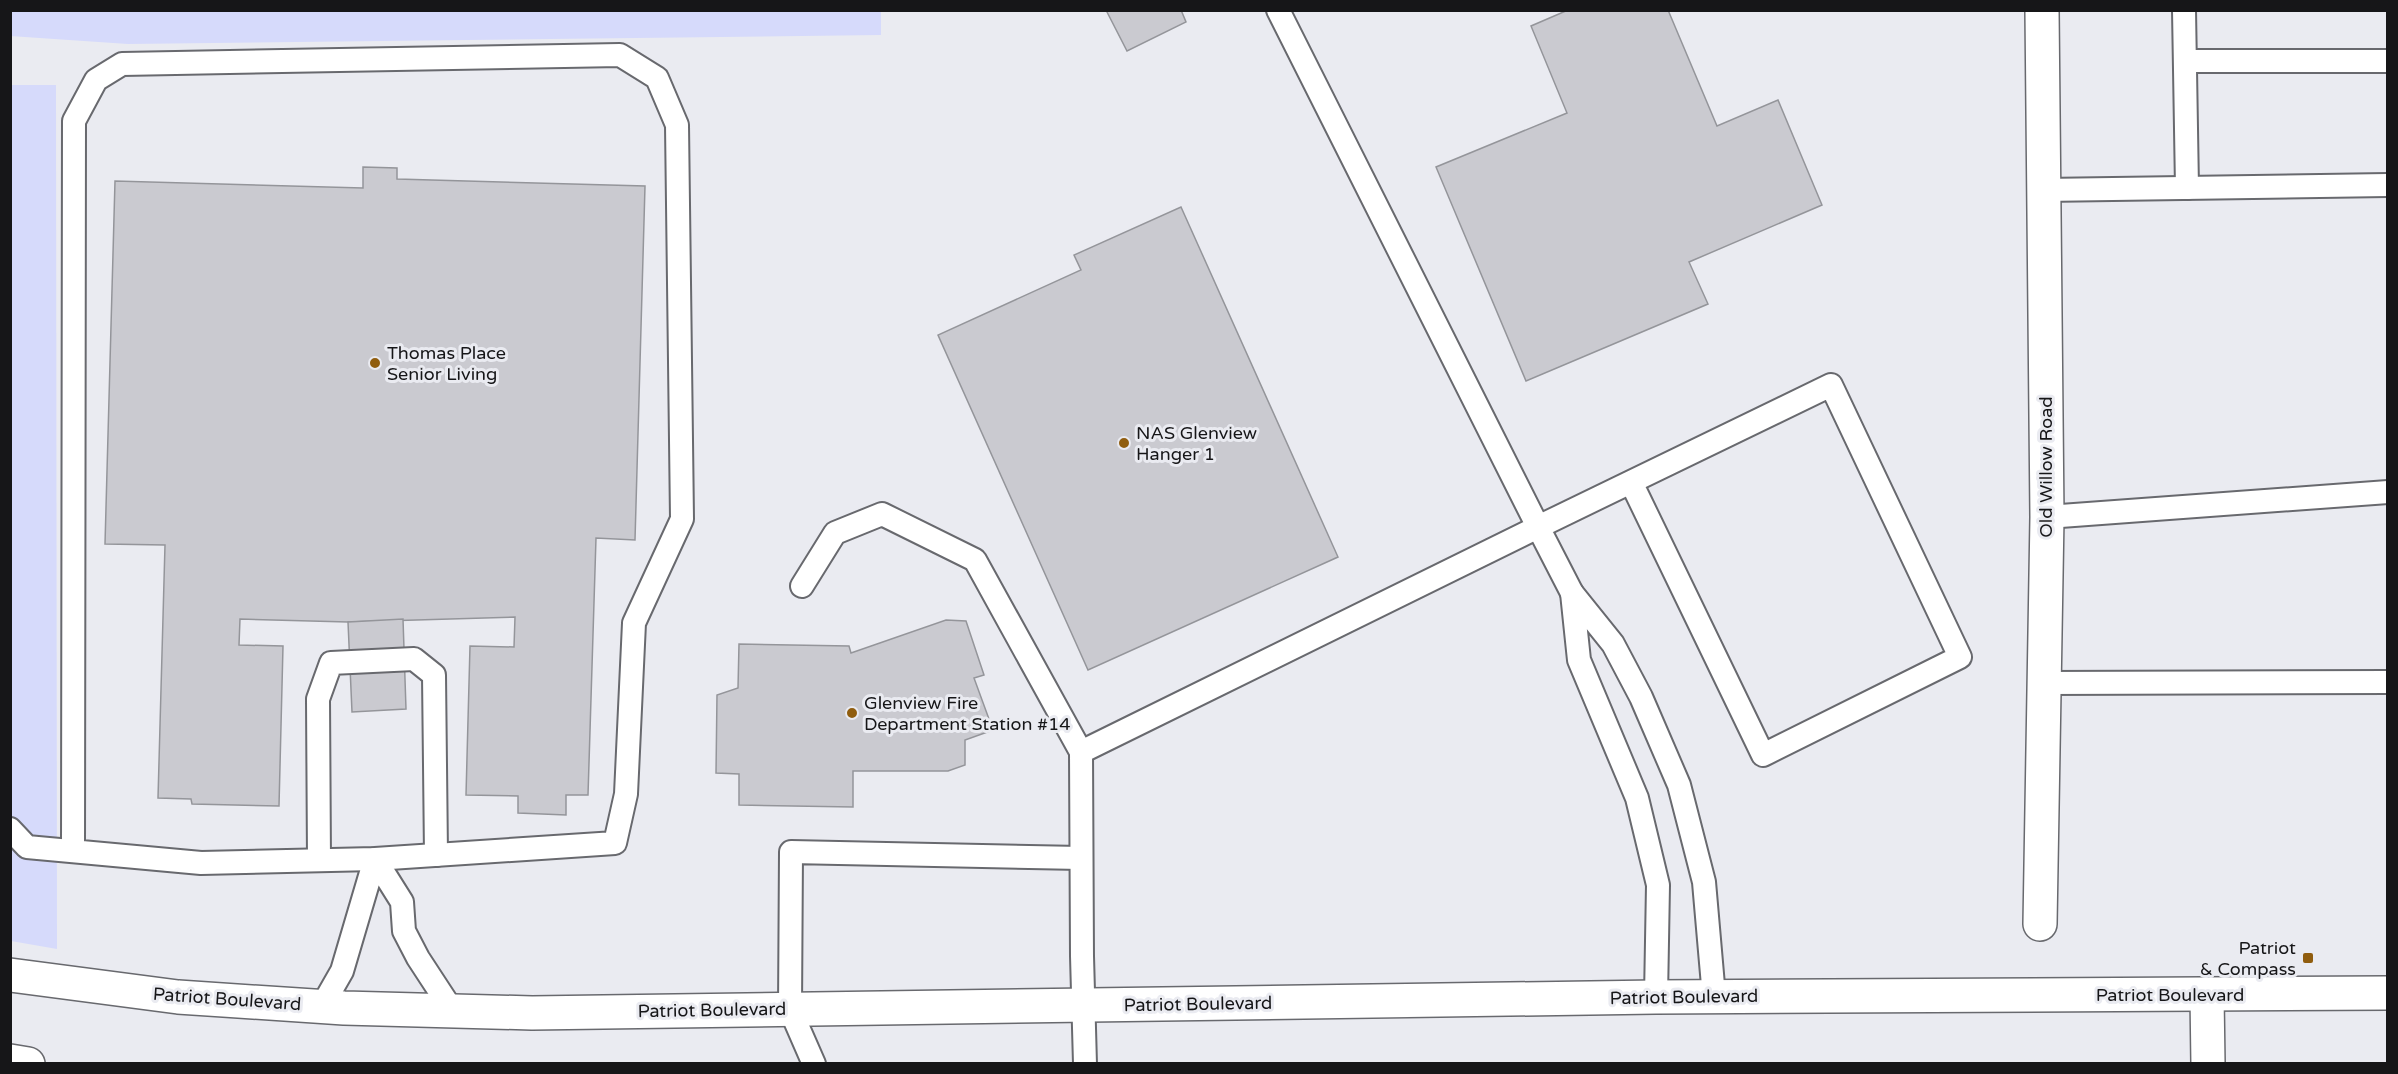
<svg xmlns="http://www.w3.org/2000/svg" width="2398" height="1074" font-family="'Varela Round',sans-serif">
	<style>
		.green { fill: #d6dafb }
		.building { fill: #cacad0; stroke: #94959a; stroke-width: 1.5 }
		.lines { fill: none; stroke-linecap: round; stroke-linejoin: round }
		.service-casing { stroke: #68696e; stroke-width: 26 }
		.minor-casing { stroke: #68696e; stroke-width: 36 }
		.tertiary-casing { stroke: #68696e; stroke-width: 36 }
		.secondary-casing { stroke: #68696e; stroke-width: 36 }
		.service { stroke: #fff; stroke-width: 22 }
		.minor { stroke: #fff; stroke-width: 33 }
		.tertiary { stroke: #fff; stroke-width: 33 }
		.secondary { stroke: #fff; stroke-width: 33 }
		.poi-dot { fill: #905d0e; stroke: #eaebf1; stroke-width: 2 }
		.labels { text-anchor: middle; stroke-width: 6; stroke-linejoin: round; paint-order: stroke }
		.poi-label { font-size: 18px; fill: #161618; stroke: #eaebf1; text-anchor: start }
		.street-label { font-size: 18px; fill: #161618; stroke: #eaebf1 }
	</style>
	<rect width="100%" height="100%" fill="#eaebf1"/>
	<g class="green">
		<polygon points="881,10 881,35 128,44 10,36 11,10"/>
		<polygon points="10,85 56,85 57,949 11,941"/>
	</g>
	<g class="building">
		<polygon points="1106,10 1181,10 1186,22 1127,51"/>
		<polygon points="1568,10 1668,10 1717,126 1778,100 1822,205 1689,262 1708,304 1526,381 1436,167 1567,113 1531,26"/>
		<polygon points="363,167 397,168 397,179 645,186 635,540 596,538 588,795 566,795 566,815 518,813 518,796 466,795 470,646 514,647 515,617 348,622 240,619 239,645 283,646 279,806 192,804 191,799 158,798 165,545 105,544 115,181 363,188"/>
		<polygon points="1181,207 1338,557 1088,670 938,335 1081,270 1074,255"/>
		<polygon points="403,619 406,709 352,712 348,622"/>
		<polygon points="946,620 966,621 984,675 974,678 993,730 965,740 965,765 948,771 853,771 853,807 739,805 739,774 716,773 717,695 738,688 739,644 849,646 851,653"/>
	</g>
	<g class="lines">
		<defs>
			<g id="service">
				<polyline points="2184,10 2187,188"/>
				<polyline points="2185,61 2388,61"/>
				<polyline points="2043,190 2388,185"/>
				<polyline points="2047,517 2388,492"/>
				<polyline points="802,586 835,533 882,514 975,560 1081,752"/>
				<polyline points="1572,593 1538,527 1831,385 1960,657 1763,755 1631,482"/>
				<polyline points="2044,683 2388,682"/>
				<polyline points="10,829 27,847 201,863 375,859 615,843 626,794 634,623 682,519 677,125 657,78 620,55 122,64 96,80 74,121 73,851"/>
				<polyline points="319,860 318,699 331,663 414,659 434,675 436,855"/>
				<polyline points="1656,997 1658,885 1637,798 1579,660 1572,593 1613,644 1641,697 1679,785 1704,882 1714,997"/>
				<polyline points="322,1006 342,971 375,859 402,902 404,931 418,958 452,1010"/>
				<polyline points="814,1064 790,1009 791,852 1081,858"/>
				<polyline points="1085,1064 1082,956 1081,752 1538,527 1278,10"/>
			</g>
			<polyline id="minor" points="2040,924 2047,517 2042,10"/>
			<polyline id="tertiary" points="2207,995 2208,1064"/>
			<g id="secondary">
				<polyline points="10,975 178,997 344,1008 532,1013 1656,997 2388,993"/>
				<polyline points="10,1061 28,1064"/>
			</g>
		</defs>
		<use href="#service" class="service-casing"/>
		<use href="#minor" class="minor-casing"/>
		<use href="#tertiary" class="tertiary-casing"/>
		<use href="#secondary" class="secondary-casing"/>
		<use href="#service" class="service"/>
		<use href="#minor" class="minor"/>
		<use href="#tertiary" class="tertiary"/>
		<use href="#secondary" class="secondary"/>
	</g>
	<g class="poi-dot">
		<circle cx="375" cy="363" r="6"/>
		<circle cx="1124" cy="443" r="6"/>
		<circle cx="852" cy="713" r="6"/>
		<rect x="2302" y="952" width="12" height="12" rx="3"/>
	</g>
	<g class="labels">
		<g class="poi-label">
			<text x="387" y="359">Thomas Place<tspan x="387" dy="21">Senior Living</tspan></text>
			<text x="1136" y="439">NAS Glenview<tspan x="1136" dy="21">Hanger 1</tspan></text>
			<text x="864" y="709">Glenview Fire<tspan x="864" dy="21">Department Station #14</tspan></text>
			<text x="2296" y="954" text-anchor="end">Patriot<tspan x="2296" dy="21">&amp; Compass</tspan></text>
		</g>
		<g class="street-label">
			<text transform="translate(2046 467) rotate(-90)" y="6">Old Willow Road</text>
			<text x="2170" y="1001">Patriot Boulevard</text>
			<text transform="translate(1684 997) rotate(-1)" y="6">Patriot Boulevard</text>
			<text transform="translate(227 999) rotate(4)" y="6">Patriot Boulevard</text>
			<text transform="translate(1198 1004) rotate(-1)" y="6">Patriot Boulevard</text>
			<text transform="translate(712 1010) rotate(-1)" y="6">Patriot Boulevard</text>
		</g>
	</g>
	<rect width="2398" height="1074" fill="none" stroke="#161618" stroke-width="24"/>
</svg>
